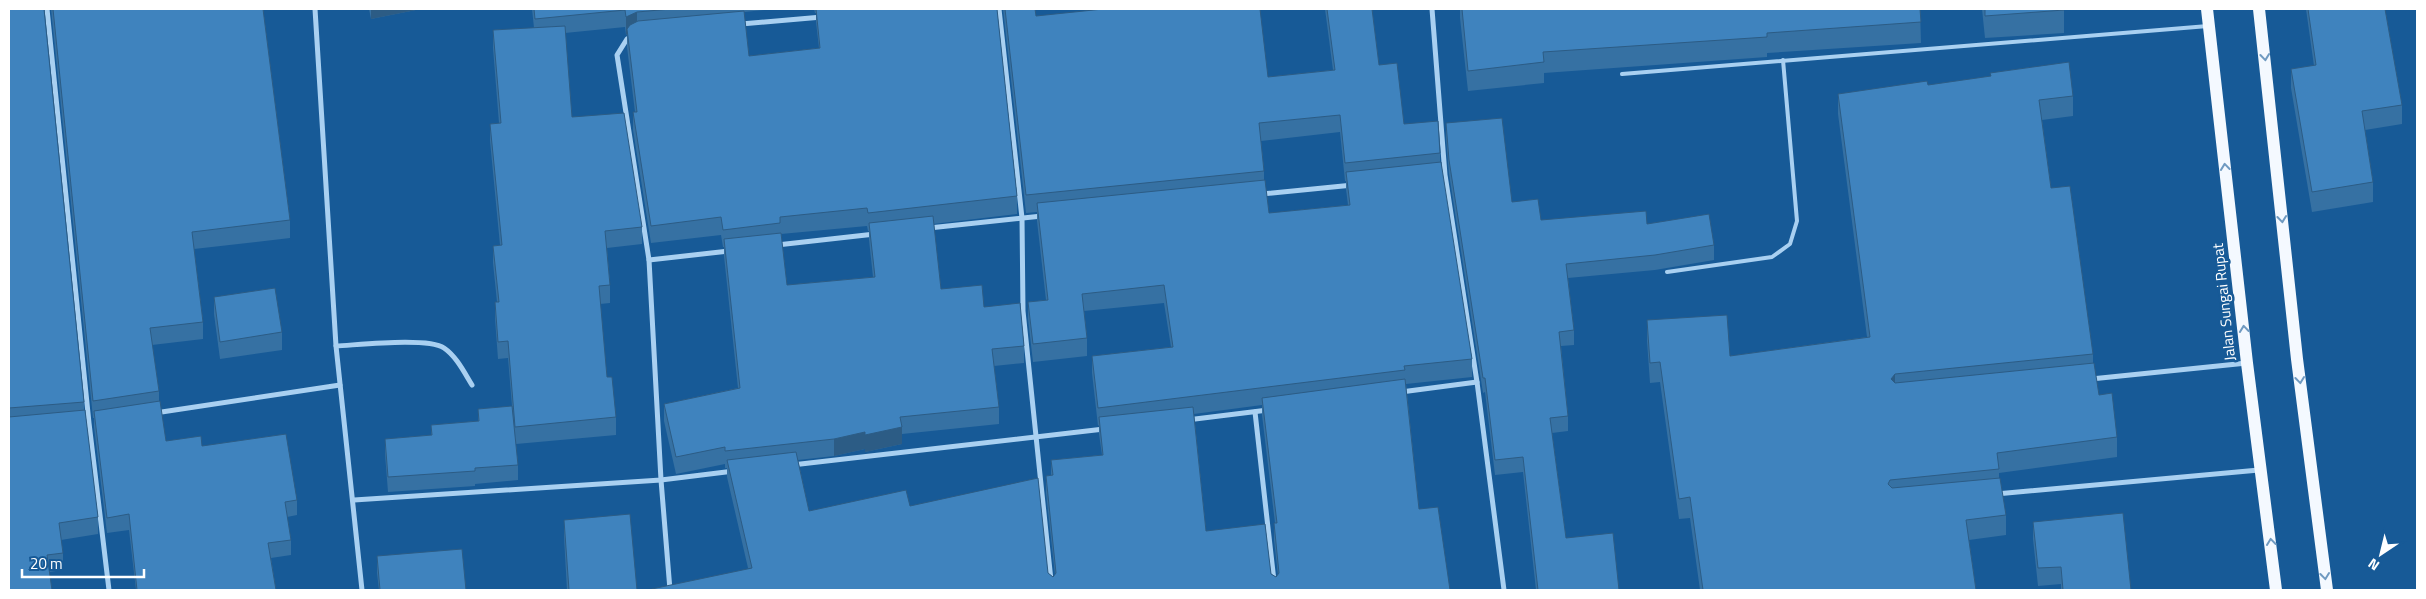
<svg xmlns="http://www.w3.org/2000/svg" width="2426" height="599" font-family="'Titillium Web',sans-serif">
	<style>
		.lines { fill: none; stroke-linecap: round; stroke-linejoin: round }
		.service { stroke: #a9d0f1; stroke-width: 4 }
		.minor { stroke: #a9d0f1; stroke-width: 5 }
		.primary { stroke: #f4f9ff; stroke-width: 12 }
		.wall { fill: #3671a3; fill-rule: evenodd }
		.shaded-wall { fill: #2c5c85 }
		.building { fill: #3f83be; stroke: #2c5c85 }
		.oneway { stroke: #6f9ac1 }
		.labels { text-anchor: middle; stroke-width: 5; stroke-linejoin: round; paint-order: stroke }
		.street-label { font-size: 15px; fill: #fff; stroke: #175a97 }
	</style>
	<rect width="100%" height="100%" fill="#175a97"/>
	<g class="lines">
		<g class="service">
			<polyline points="1622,74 2208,26"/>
			<polyline points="1667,272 1772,257 1790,244 1797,221 1783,60"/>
		</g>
		<g class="minor">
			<polyline points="47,9 89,423 109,590"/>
			<polyline points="315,9 336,346 362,590"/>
			<polyline points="999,9 1022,218 1023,311 1052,590"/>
			<polyline points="1432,9 1445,175 1477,382 1504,590"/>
			<polyline points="741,24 822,17"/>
			<polyline points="633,36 627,39 617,55 649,260 661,480 670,590"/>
			<polyline points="1262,194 1353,185"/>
			<polyline points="929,228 1042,216"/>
			<polyline points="777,245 875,234"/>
			<polyline points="649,260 729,251"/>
			<path d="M 336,346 C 358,345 428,337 444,348 C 456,356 464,372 472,385"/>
			<polyline points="2091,379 2247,363"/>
			<polyline points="1401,392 1477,382"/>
			<polyline points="1255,412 1275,590"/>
			<polyline points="155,413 340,385"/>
			<polyline points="1187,420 1268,410"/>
			<polyline points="792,465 1104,429"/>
			<polyline points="1996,494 2259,470"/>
			<polyline points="354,500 661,480 734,471"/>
		</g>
		<g class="primary">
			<polyline points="2207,9 2247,363 2276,590"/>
			<polyline points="2259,9 2297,359 2327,590"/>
		</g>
	</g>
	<g class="wall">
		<polygon points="9,9 84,402 84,410 98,517 98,534 61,540 63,553 63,570 49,572 9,590"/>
		<polygon points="51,9 263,9 290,220 290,238 194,249 203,322 203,339 152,345 159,391 159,401 166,441 202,446 297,500 297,515 287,517 291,540 291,555 271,558 276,590 136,590 129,530 107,533 94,427 94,418 93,418"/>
		<polygon points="369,9 421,9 371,19"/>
		<path d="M 532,9 L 774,9 L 744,12 L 749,56 L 819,48 L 816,22 L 816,13 L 815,13 L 814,9 L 997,9 L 1017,196 L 1017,214 L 933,224 L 941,289 L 984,307 L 1024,346 L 1024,363 L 994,366 L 999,407 L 999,424 L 902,434 L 902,444 L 865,452 L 865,449 L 834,456 L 798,460 L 809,511 L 910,506 L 1048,573 L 1053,577 L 1055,575 L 1046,493 L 1046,476 L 1051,475 L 1051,460 L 1102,455 L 1099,434 L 1099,425 L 1098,426 L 1092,373 L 1092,356 L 1171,347 L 1164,303 L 1084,311 L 1087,338 L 1087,356 L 1033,362 L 1028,319 L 1028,302 L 1046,300 L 1037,221 L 1037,212 L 1026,213 L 1003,9 L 1035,9 L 1036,16 L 1268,77 L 1333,70 L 1325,9 L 1372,9 L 1379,65 L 1404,124 L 1440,153 L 1440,162 L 1472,359 L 1472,377 L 1406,384 L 1419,509 L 1450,590 L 748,568 L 727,477 L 727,468 L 725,468 L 725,464 L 676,474 L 664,421 L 664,404 L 738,388 L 724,256 L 724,247 L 723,247 L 721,235 L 651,243 L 633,130 L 633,112 L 635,112 L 627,47 L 627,34 L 626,35 L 625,27 L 565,33 L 572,117 L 642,227 L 642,244 L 607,248 L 610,285 L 610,303 L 600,304 L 607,377 L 616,417 L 616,435 L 516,444 L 518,465 L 518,480 L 475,484 L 475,486 L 388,492 L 385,454 L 385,439 L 431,435 L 431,425 L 478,421 L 478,409 L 512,406 L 508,358 L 498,359 L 495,319 L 495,302 L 497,302 L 493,263 L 493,246 L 500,245 L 490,141 L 490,124 L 499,123 L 493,48 L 493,30 L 534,28 ZM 1340,132 L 1345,181 L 1346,181 L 1346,189 L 1348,205 L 1269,213 L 1264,180 L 1264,171 L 1261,141 ZM 867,226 L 868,231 L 869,231 L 869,240 L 873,277 L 787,285 L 781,234 ZM 1262,405 L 1262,415 L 1275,523 L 1274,523 L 1274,540 L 1278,575 L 1276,577 L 1206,531 L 1194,414 Z"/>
		<polygon points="1460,9 1920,9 1921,43 1767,53 1767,57 1544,73 1544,83 1468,91 1460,18"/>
		<polygon points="1982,9 2064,9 2064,33 1985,38"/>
		<polygon points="2306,9 2385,9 2402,105 2402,124 2365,130 2373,182 2373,202 2312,212 2291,88 2291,69 2314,66"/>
		<polygon points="1928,85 2073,96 2073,116 2042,120 2051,188 2093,354 2093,363 2099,395 2117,437 2117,457 1999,473 1999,478 2006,515 2006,535 1969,540 1976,590 1700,590 1690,518 1679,519 1660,382 1650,383 1647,341 1647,320 1730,356 1867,337 1838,114 1838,94"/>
		<polygon points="1446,123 1512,202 1541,220 1647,224 1714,245 1714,260 1655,270 1568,278 1574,330 1574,345 1561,346 1568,416 1568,431 1552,433 1566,538 1619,590 1536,590 1523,472 1495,475 1485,392 1483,393 1449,174 1446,138"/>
		<polygon points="214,297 282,332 282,350 220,359 214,314"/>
		<polygon points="564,520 637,590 567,590 564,537"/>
		<polygon points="2033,522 2131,590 2061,590 2061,584 2038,586 2033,539"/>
		<polygon points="377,556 466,590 379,590 377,573"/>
	</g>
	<g class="shaded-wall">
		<polygon points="371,9 421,9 371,19"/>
		<polygon points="637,12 637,30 627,29 627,34 626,35 626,17"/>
		<polygon points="1895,374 1895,395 1891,379"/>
		<polygon points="902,427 902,444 865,452 865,435"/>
		<polygon points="865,432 865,449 834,456 834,439"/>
	</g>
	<g class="building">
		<polygon points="9,9 44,9 84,402 9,408"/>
		<polygon points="53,9 263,9 290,220 192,232 203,322 150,328 159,391 93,401"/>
		<polygon points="534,9 671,9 637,12 626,17 625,10 535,19"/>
		<polygon points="816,9 997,9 1017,196 868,213 867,208 780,217 780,223 723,230 721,217 651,226 633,112 637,112 627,29 630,25 638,21 744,11 749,56 820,48"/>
		<polygon points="1005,9 1035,9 1036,16 1103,9 1260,9 1268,77 1335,70 1327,9 1372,9 1379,65 1397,63 1404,124 1438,121 1440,153 1345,163 1340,115 1259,123 1264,171 1026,195"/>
		<polygon points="1462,9 1920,9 1921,22 1767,33 1767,37 1543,52 1544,62 1468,71"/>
		<polygon points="1985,9 2064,9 2064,10 1985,16"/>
		<polygon points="2308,9 2385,9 2402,105 2362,111 2373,182 2312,192 2291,69 2316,65"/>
		<polygon points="565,26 572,117 624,113 642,227 605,231 610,285 599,286 607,377 612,377 616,417 515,427 508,341 498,342 495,302 499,302 493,246 502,245 490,124 501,123 493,30"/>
		<polygon points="2069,62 2073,96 2039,100 2051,188 2070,186 2093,354 1895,374 1891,379 1895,383 2094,363 2099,395 2112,393 2117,437 1997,453 1999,469 1890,480 1888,484 1892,488 2000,478 2006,515 1966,520 1976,590 1703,590 1690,497 1679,499 1660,362 1650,363 1647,320 1727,315 1730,356 1870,337 1838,94 1927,81 1928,85 1991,76 1990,73"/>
		<polygon points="1502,118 1512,202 1538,199 1541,220 1646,211 1647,224 1709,214 1714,245 1655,255 1566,264 1574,330 1559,332 1568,416 1550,418 1566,538 1613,533 1619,590 1538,590 1523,457 1495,460 1485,378 1483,378 1449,160 1446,123"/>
		<polygon points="1441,162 1472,359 1404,366 1405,370 1098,408 1092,356 1173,347 1164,285 1082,294 1087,338 1033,344 1028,302 1048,300 1037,203 1265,180 1269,213 1350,205 1346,172"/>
		<polygon points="933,216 941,289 982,285 984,307 1020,303 1024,346 992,349 999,407 900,417 902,427 865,435 865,432 834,439 725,451 725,447 676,457 664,404 740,388 724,239 781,233 787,285 875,277 869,223"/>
		<polygon points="275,288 282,332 220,342 214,297"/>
		<polygon points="1405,379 1419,509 1438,507 1450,590 647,590 752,568 727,460 796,452 809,511 906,490 910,506 1038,478 1048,573 1053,577 1056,573 1046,476 1053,475 1051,460 1103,455 1099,417 1193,407 1206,531 1265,524 1271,574 1276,577 1279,573 1274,523 1277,523 1262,398"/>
		<polygon points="160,401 166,441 201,436 202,446 286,434 297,500 285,502 291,540 268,543 276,590 137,590 129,514 107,518 94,411"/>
		<polygon points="512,406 518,465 475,468 475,471 388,477 385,439 432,435 431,425 479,421 478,409"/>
		<polygon points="85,410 98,517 59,523 63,553 47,555 52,590 9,590 9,417"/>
		<polygon points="2123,513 2131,590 2063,590 2061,567 2038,568 2033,522"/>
		<polygon points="630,514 637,590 569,590 564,520"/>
		<polygon points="462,549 466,590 380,590 377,556"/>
	</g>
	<defs><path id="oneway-chevron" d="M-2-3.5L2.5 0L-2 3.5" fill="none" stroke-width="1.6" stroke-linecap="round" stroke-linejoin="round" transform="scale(1.25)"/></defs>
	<g class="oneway">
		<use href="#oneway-chevron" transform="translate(2265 57) rotate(84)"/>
		<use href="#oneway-chevron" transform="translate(2225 167) rotate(-96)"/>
		<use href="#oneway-chevron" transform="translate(2282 219) rotate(84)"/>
		<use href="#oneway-chevron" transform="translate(2244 329) rotate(-96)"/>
		<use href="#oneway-chevron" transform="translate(2300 380) rotate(83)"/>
		<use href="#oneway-chevron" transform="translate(2271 542) rotate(-97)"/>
		<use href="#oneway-chevron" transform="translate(2325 576) rotate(83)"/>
	</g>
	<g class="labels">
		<g class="street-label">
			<text transform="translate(2224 302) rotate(-96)" y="5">Jalan Sungai Rupat</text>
		</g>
	</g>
	<rect width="2426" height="599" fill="none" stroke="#ffffff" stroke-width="20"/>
	<g transform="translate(2381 554) rotate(215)" stroke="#175a97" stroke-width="4" paint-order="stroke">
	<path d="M0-4L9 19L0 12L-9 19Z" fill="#ffffff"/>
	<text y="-8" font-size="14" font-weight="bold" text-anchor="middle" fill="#ffffff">N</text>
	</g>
	<path d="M22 569v8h122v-8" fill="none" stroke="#ffffff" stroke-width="2.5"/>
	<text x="30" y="569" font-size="15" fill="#ffffff" stroke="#175a97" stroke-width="4" paint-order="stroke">20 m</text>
</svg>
